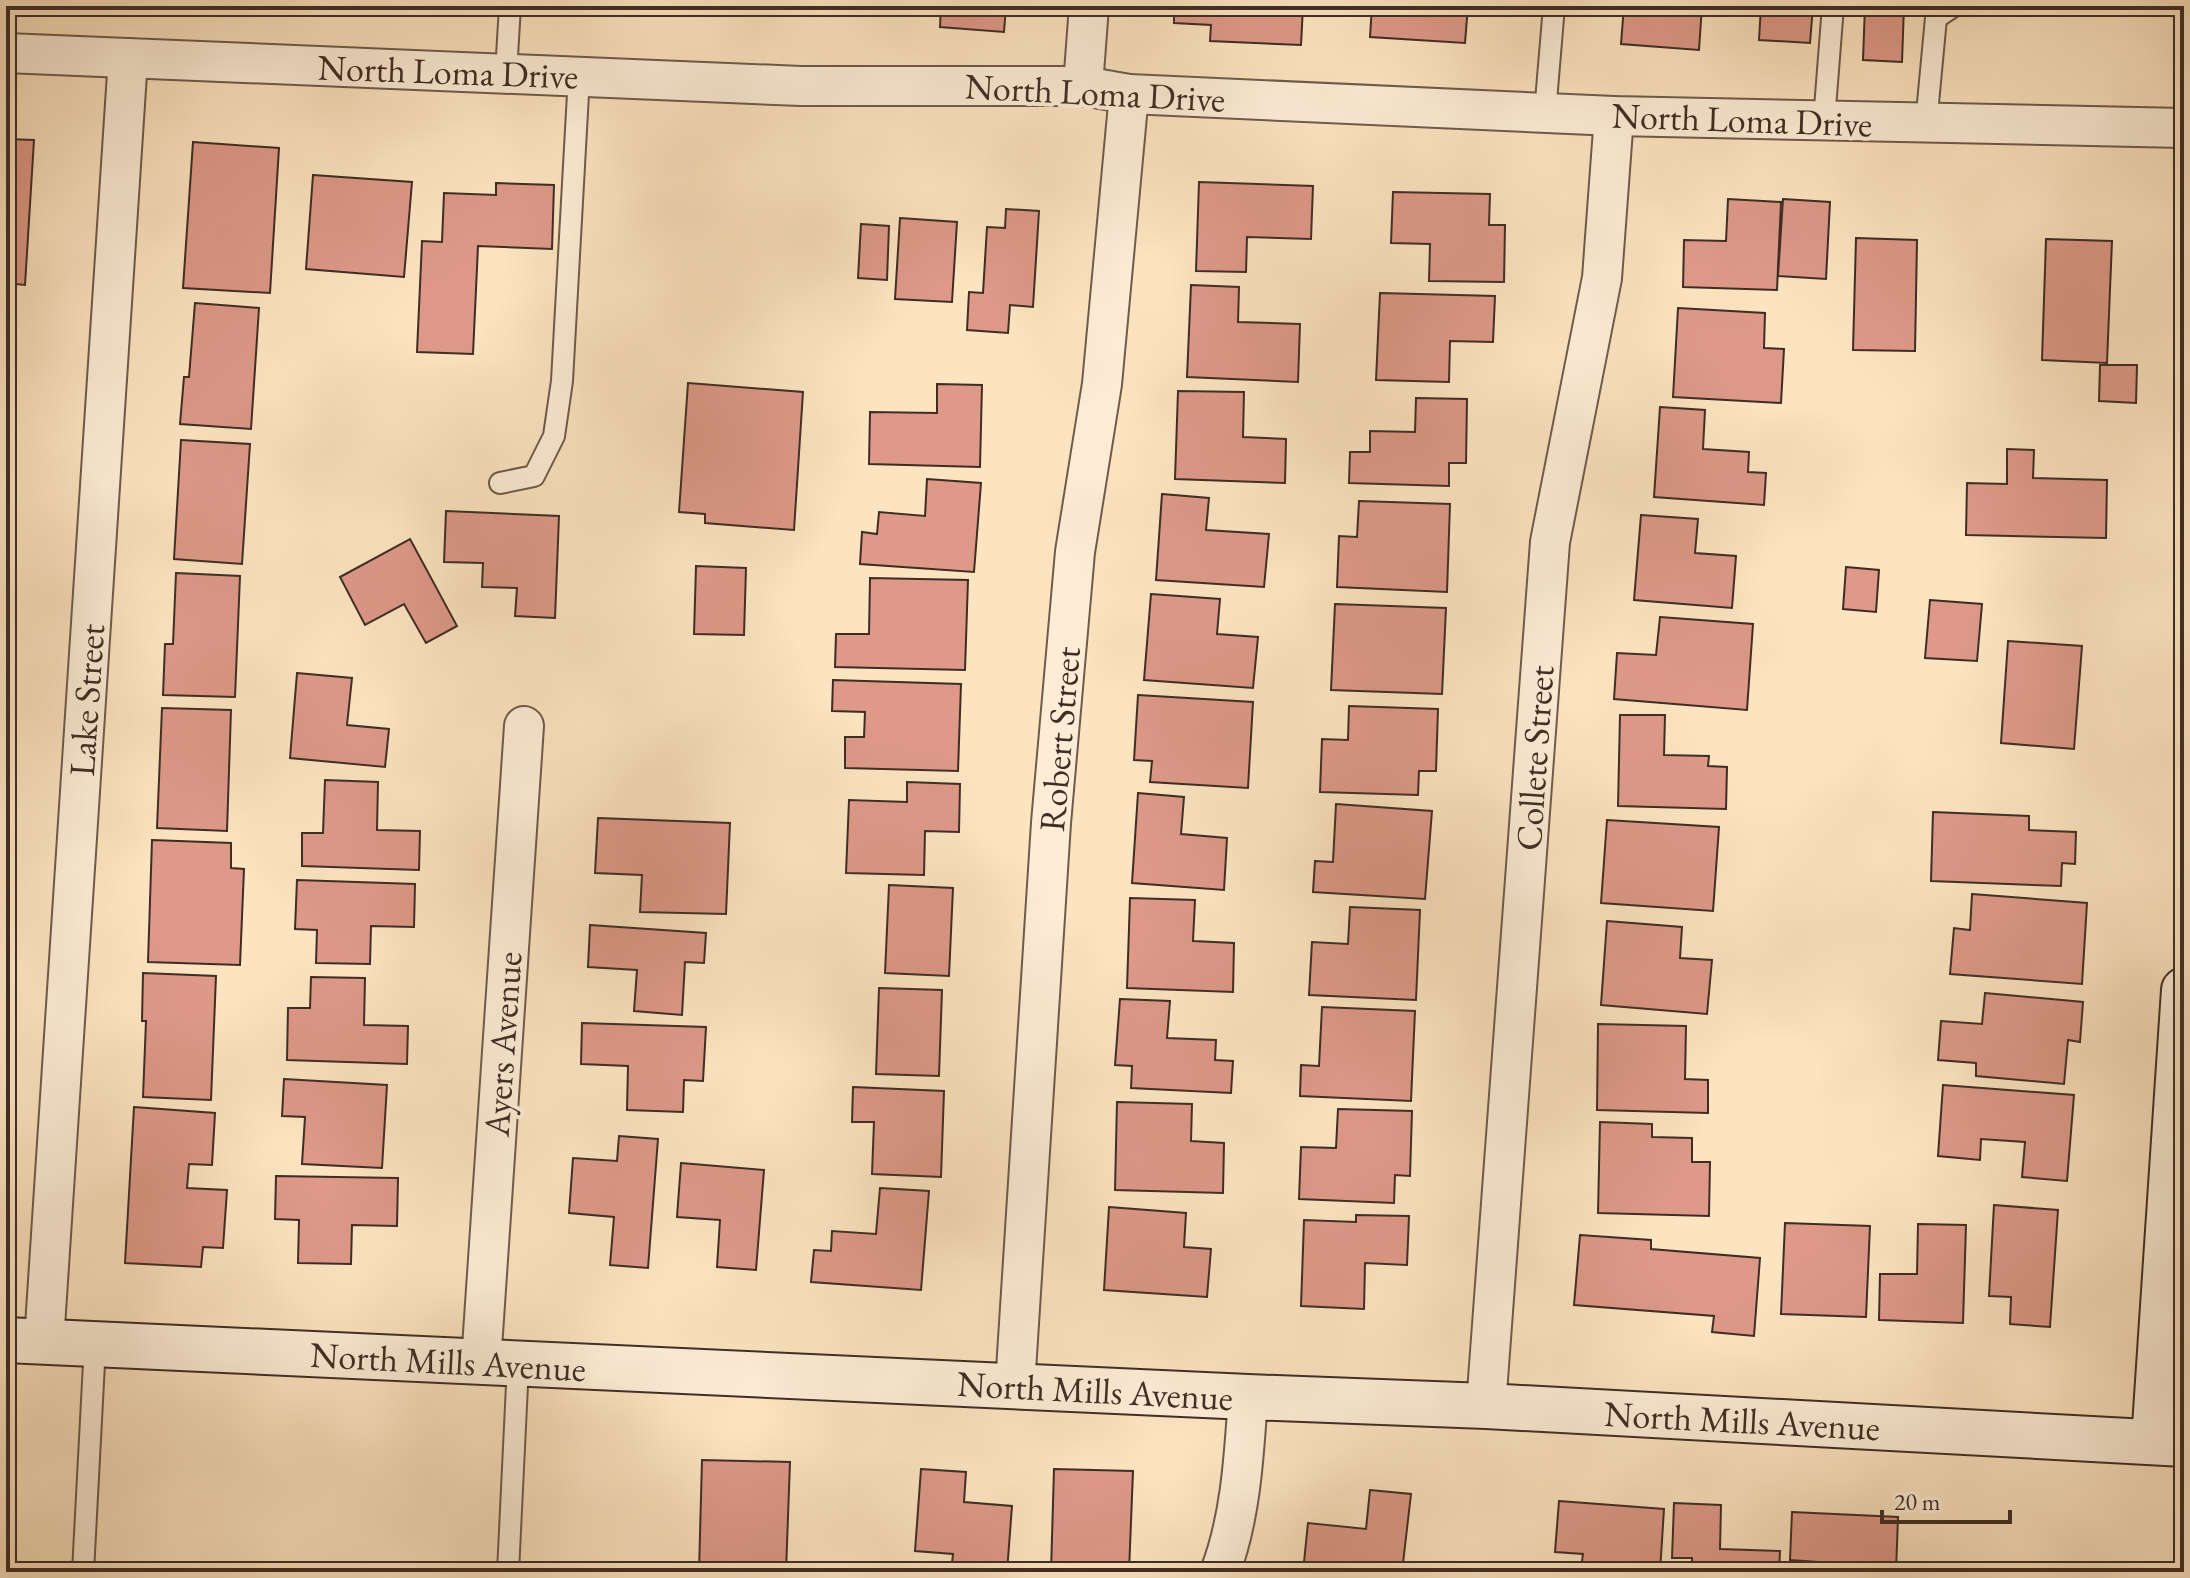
<svg xmlns="http://www.w3.org/2000/svg" width="2190" height="1578" font-family="'EB Garamond',serif">
	<style>
		.building { fill: #de9989; stroke: #3f2d24; stroke-width: 2 }
		.lines { fill: none; stroke-linecap: round; stroke-linejoin: round }
		.lane-casing { stroke: #6e5b4b; stroke-width: 24 }
		.street-casing { stroke: #6e5b4b; stroke-width: 42 }
		.secondary-casing { stroke: #3f2d24; stroke-width: 48 }
		.lane { stroke: #fdedd7; stroke-width: 20 }
		.street { stroke: #fdedd7; stroke-width: 38 }
		.secondary { stroke: #fdedd7; stroke-width: 44 }
		.labels { text-anchor: middle; stroke-width: 8; stroke-linejoin: round; paint-order: stroke }
		.street-label { font-size: 36px; fill: #3f2d24; stroke: #fdedd7 }
	</style>
	<rect width="100%" height="100%" fill="#fce4c1"/>
	<filter id="stains"><feTurbulence type="fractalNoise" baseFrequency=".0025" numOctaves="4"/><feColorMatrix values="0 0 0 0 .2 0 0 0 0 .09 0 0 0 0 .02 0 0 0 .5 -.17"/></filter>
	<radialGradient id="worn" r=".72"><stop offset=".6" stop-color="#630" stop-opacity="0"/><stop offset="1" stop-color="#630" stop-opacity=".3"/></radialGradient>
	<g class="building">
		<polygon points="11,6 84,6 83,12"/>
		<polygon points="941,6 1006,6 1004,32 940,27"/>
		<polygon points="1174,6 1303,6 1301,45 1210,41 1211,25 1174,23"/>
		<polygon points="1372,6 1468,6 1465,43 1370,37"/>
		<polygon points="1624,6 1702,6 1699,50 1621,44"/>
		<polygon points="1761,6 1813,6 1810,43 1759,40"/>
		<polygon points="1865,6 1904,6 1902,62 1863,60"/>
		<polygon points="6,139 34,140 25,285 6,283"/>
		<polygon points="193,142 279,148 270,293 183,288"/>
		<polygon points="313,175 412,182 404,277 306,269"/>
		<polygon points="1199,182 1313,186 1311,239 1247,237 1246,272 1196,271"/>
		<polygon points="496,183 554,185 552,249 478,246 473,354 417,352 422,241 442,242 444,193 496,195"/>
		<polygon points="1393,192 1490,194 1489,225 1505,225 1504,282 1429,281 1430,244 1391,243"/>
		<polygon points="1728,199 1781,202 1777,290 1683,287 1684,240 1726,241"/>
		<polygon points="1783,199 1830,202 1826,279 1778,276"/>
		<polygon points="1006,209 1039,211 1033,307 1010,305 1008,333 967,330 969,292 983,293 987,227 1005,228"/>
		<polygon points="900,218 957,222 952,302 895,299"/>
		<polygon points="861,224 889,226 887,280 858,278"/>
		<polygon points="1856,238 1917,240 1915,351 1853,350"/>
		<polygon points="2046,239 2112,241 2107,363 2042,360"/>
		<polygon points="1191,285 1239,287 1238,322 1300,324 1298,382 1187,377"/>
		<polygon points="1380,293 1495,296 1493,342 1450,341 1449,382 1376,380"/>
		<polygon points="6,298 16,299 11,421 6,420"/>
		<polygon points="195,303 259,308 251,429 180,424 184,377 189,377"/>
		<polygon points="1678,308 1765,313 1764,348 1784,349 1781,403 1673,397"/>
		<polygon points="2100,365 2137,365 2136,403 2099,401"/>
		<polygon points="688,383 803,392 794,530 705,523 705,514 679,512"/>
		<polygon points="937,384 982,385 980,467 869,464 870,412 937,413"/>
		<polygon points="1178,391 1244,392 1243,437 1286,439 1285,483 1175,479"/>
		<polygon points="1416,398 1467,399 1466,463 1449,463 1449,486 1349,483 1350,452 1370,452 1370,431 1415,432"/>
		<polygon points="1660,407 1705,410 1703,449 1749,452 1748,472 1766,473 1764,505 1654,497"/>
		<polygon points="181,440 250,444 242,564 174,559"/>
		<polygon points="2007,449 2034,450 2033,478 2107,480 2106,538 1966,535 1967,483 2007,484"/>
		<polygon points="927,479 981,483 974,572 860,564 862,532 877,534 879,512 925,516"/>
		<polygon points="1162,494 1209,498 1206,530 1269,534 1264,587 1156,580"/>
		<polygon points="1359,501 1450,504 1447,592 1337,587 1339,536 1357,537"/>
		<polygon points="446,511 559,516 555,618 515,616 517,588 482,587 483,563 444,562"/>
		<polygon points="1641,515 1698,519 1695,553 1736,556 1732,608 1634,600"/>
		<polygon points="410,539 457,626 426,643 404,604 365,625 340,577"/>
		<polygon points="696,566 746,568 744,635 694,634"/>
		<polygon points="1846,567 1879,570 1876,612 1843,609"/>
		<polygon points="176,573 240,576 235,697 163,695 165,644 173,644"/>
		<polygon points="870,578 968,580 965,670 835,667 836,634 869,634"/>
		<polygon points="1151,594 1220,599 1217,634 1258,637 1253,688 1144,680"/>
		<polygon points="1930,600 1982,604 1977,661 1925,658"/>
		<polygon points="1335,604 1446,608 1442,694 1331,690"/>
		<polygon points="1660,617 1753,624 1747,710 1614,699 1617,653 1656,655"/>
		<polygon points="2008,641 2082,646 2074,749 2001,743"/>
		<polygon points="297,673 352,678 347,725 389,729 385,767 290,758"/>
		<polygon points="833,680 961,684 958,771 845,768 845,737 864,737 865,712 832,711"/>
		<polygon points="1138,695 1253,702 1248,788 1150,782 1152,761 1134,760"/>
		<polygon points="1349,706 1438,709 1436,771 1419,771 1418,795 1320,792 1322,739 1348,740"/>
		<polygon points="162,708 231,710 227,831 157,828"/>
		<polygon points="1620,715 1665,715 1664,755 1709,756 1708,766 1727,767 1726,809 1618,806"/>
		<polygon points="325,780 378,782 377,830 420,831 419,870 302,866 302,833 323,833"/>
		<polygon points="907,782 960,784 959,832 925,831 924,875 846,873 849,800 907,802"/>
		<polygon points="1138,793 1184,797 1181,834 1227,838 1224,890 1132,883"/>
		<polygon points="1336,804 1432,811 1425,899 1313,892 1315,861 1333,862"/>
		<polygon points="1933,812 2029,816 2029,830 2076,832 2075,864 2062,863 2061,886 1931,881"/>
		<polygon points="598,818 730,823 726,914 640,912 642,875 595,873"/>
		<polygon points="1607,820 1719,827 1713,911 1601,903"/>
		<polygon points="152,840 231,843 231,868 244,869 240,965 148,962"/>
		<polygon points="297,880 415,884 414,927 371,926 370,964 316,963 317,930 295,929"/>
		<polygon points="889,885 953,888 949,976 885,973"/>
		<polygon points="1972,894 2087,903 2082,984 1950,974 1954,928 1970,930"/>
		<polygon points="1130,898 1195,900 1193,941 1234,943 1233,992 1127,988"/>
		<polygon points="1350,907 1420,910 1416,1000 1309,995 1312,942 1348,944"/>
		<polygon points="1607,921 1682,927 1680,958 1712,960 1707,1014 1601,1005"/>
		<polygon points="590,925 706,933 704,963 685,962 682,1015 634,1011 637,970 588,967"/>
		<polygon points="143,973 216,976 211,1100 143,1097 146,1021 142,1021"/>
		<polygon points="311,977 365,978 364,1025 408,1026 407,1064 287,1060 288,1008 310,1008"/>
		<polygon points="879,988 942,990 939,1076 876,1074"/>
		<polygon points="1985,993 2083,1002 2080,1042 2068,1040 2064,1084 1976,1076 1976,1063 1938,1060 1941,1021 1982,1024"/>
		<polygon points="1120,999 1170,1001 1167,1038 1216,1040 1215,1060 1233,1061 1231,1093 1131,1088 1132,1066 1115,1065"/>
		<polygon points="1322,1007 1415,1011 1411,1101 1300,1096 1301,1065 1319,1066"/>
		<polygon points="582,1023 706,1027 703,1081 684,1080 683,1112 627,1110 628,1066 581,1064"/>
		<polygon points="1598,1024 1686,1026 1685,1079 1708,1080 1708,1113 1597,1110"/>
		<polygon points="284,1079 387,1085 382,1168 302,1164 305,1117 282,1116"/>
		<polygon points="1943,1085 2074,1095 2067,1181 2022,1177 2025,1142 1981,1139 1980,1160 1938,1156"/>
		<polygon points="853,1087 944,1091 941,1177 872,1174 874,1122 852,1122"/>
		<polygon points="1117,1102 1192,1104 1191,1141 1224,1143 1223,1193 1115,1190"/>
		<polygon points="134,1107 215,1113 212,1165 189,1164 187,1188 227,1190 223,1248 203,1247 201,1267 125,1263"/>
		<polygon points="1338,1109 1412,1111 1410,1176 1395,1175 1394,1203 1299,1199 1301,1147 1336,1148"/>
		<polygon points="1600,1122 1652,1124 1652,1137 1692,1138 1692,1162 1710,1162 1709,1216 1598,1213"/>
		<polygon points="619,1136 658,1139 648,1268 610,1265 614,1217 569,1213 573,1158 617,1161"/>
		<polygon points="681,1163 764,1170 756,1270 717,1267 720,1220 677,1217"/>
		<polygon points="276,1176 398,1178 397,1226 352,1225 351,1264 298,1263 299,1220 275,1219"/>
		<polygon points="880,1188 929,1191 921,1290 811,1282 814,1250 831,1251 832,1231 876,1234"/>
		<polygon points="1994,1205 2058,1210 2050,1327 2010,1324 2011,1297 1989,1296"/>
		<polygon points="1109,1207 1186,1213 1184,1247 1211,1249 1207,1297 1104,1290"/>
		<polygon points="1356,1215 1409,1216 1407,1265 1365,1263 1364,1309 1301,1306 1304,1220 1356,1222"/>
		<polygon points="1785,1223 1870,1226 1866,1317 1781,1314"/>
		<polygon points="1918,1224 1966,1225 1963,1323 1879,1320 1880,1274 1917,1274"/>
		<polygon points="1580,1235 1651,1240 1651,1249 1760,1258 1754,1336 1712,1332 1714,1316 1574,1305"/>
		<polygon points="702,1460 790,1462 786,1572 699,1572"/>
		<polygon points="921,1469 966,1472 964,1502 1012,1506 1007,1572 951,1572 953,1554 915,1551"/>
		<polygon points="1054,1469 1133,1471 1129,1572 1051,1572"/>
		<polygon points="1370,1490 1411,1494 1402,1572 1303,1572 1308,1523 1366,1529"/>
		<polygon points="1559,1501 1664,1509 1660,1572 1581,1568 1583,1554 1555,1552"/>
		<polygon points="1674,1503 1721,1505 1720,1549 1780,1551 1779,1572 1692,1572 1692,1558 1672,1558"/>
		<polygon points="1792,1512 1898,1517 1896,1572 1818,1572 1818,1562 1790,1560"/>
	</g>
	<g class="lines">
		<defs>
			<g id="lane">
				<polyline points="506,73 510,6"/>
				<polyline points="1545,113 1554,6"/>
				<polyline points="1824,121 1833,6"/>
				<polyline points="1926,124 1936,18 1954,6"/>
				<polyline points="500,483 534,476 554,436 562,381 579,76"/>
				<polyline points="83,1572 95,1344"/>
				<polyline points="508,1572 518,1364"/>
			</g>
			<g id="street">
				<polyline points="6,53 801,86 1083,86 1129,94 1614,116 2184,128"/>
				<polyline points="1083,86 1089,6"/>
				<polyline points="44,1342 128,58"/>
				<polyline points="481,1363 524,726"/>
				<polyline points="1015,1386 1051,823 1075,552 1102,384 1129,94"/>
				<polyline points="1486,1406 1550,542 1602,278 1614,116"/>
				<path d="M 1220,1572 C 1241,1517 1244,1455 1248,1397"/>
			</g>
			<g id="secondary">
				<polyline points="6,1340 1248,1397 1486,1406 2184,1444"/>
				<polyline points="2154,1442 2184,990"/>
			</g>
		</defs>
		<use href="#lane" class="lane-casing"/>
		<use href="#street" class="street-casing"/>
		<use href="#secondary" class="secondary-casing"/>
		<use href="#lane" class="lane"/>
		<use href="#street" class="street"/>
		<use href="#secondary" class="secondary"/>
	</g>
	<g class="labels">
		<g class="street-label">
			<text transform="translate(448 71) rotate(2)" y="13">North Loma Drive</text>
			<text transform="translate(1095 92) rotate(3)" y="13">North Loma Drive</text>
			<text transform="translate(1742 119) rotate(2)" y="13">North Loma Drive</text>
			<text transform="translate(86 700) rotate(-86)" y="13">Lake Street</text>
			<text transform="translate(1059 739) rotate(-85)" y="13">Robert Street</text>
			<text transform="translate(1534 758) rotate(-86)" y="13">Collete Street</text>
			<text transform="translate(502 1044) rotate(-86)" y="13">Ayers Avenue</text>
			<text transform="translate(448 1361) rotate(3)" y="13">North Mills Avenue</text>
			<text transform="translate(1095 1390) rotate(3)" y="13">North Mills Avenue</text>
			<text transform="translate(1742 1420) rotate(3)" y="13">North Mills Avenue</text>
		</g>
	</g>
	<rect width="2190" height="1578" fill="none" stroke="#fce4c1" stroke-width="32"/>
	<rect x="8" y="8" width="2174" height="1562" fill="none" stroke="#3f2d24" stroke-width="4"/>
	<rect x="16" y="16" width="2158" height="1546" fill="none" stroke="#3f2d24" stroke-width="2"/>
	<path d="M1882 1510v12h128v-12" fill="none" stroke="#3f2d24" stroke-width="4"/>
	<text x="1894" y="1510" font-size="24" fill="#3f2d24" stroke="#fdedd7" stroke-width="6" paint-order="stroke">20 m</text>
	<rect width="100%" height="100%" filter="url(#stains)"/>
	<rect width="100%" height="100%" fill="url(#worn)"/>
</svg>
